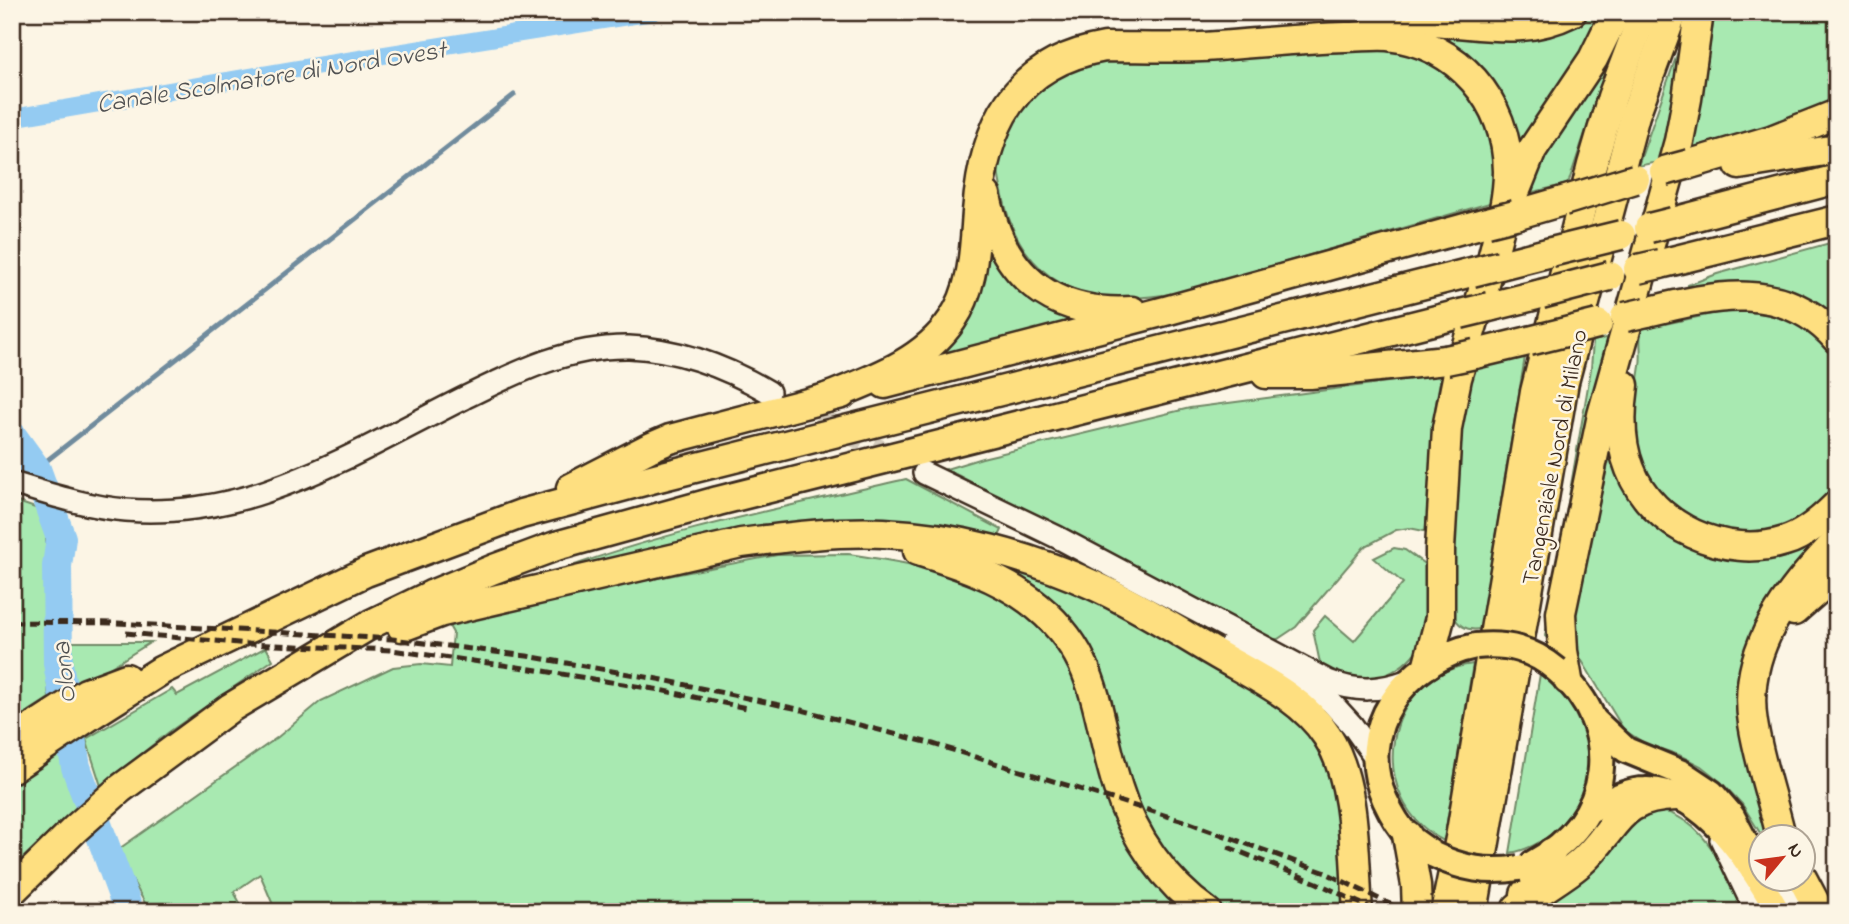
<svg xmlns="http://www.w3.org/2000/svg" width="1849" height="924" font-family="'Indie Flower',sans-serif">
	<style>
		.green { fill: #a8e9b1; stroke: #728a68; stroke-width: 2 }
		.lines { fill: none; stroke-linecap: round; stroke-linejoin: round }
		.stream { stroke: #708b9d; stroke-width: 5 }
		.canal { stroke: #94cbf2; stroke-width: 18 }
		.river { stroke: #94cbf2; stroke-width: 30 }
		.secondary-tunnel { stroke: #d5ccbd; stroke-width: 21; stroke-dasharray: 21 10; stroke-linecap: butt }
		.secondary-casing { stroke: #3b2a1e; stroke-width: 26 }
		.primary-casing { stroke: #3b2a1e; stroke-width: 30 }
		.highway-casing { stroke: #3b2a1e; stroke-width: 33 }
		.secondary { stroke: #fcf5e5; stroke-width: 21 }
		.primary { stroke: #fedf80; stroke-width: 24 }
		.highway { stroke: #fedf80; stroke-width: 28 }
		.rail { stroke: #3b2a1e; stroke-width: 5; stroke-dasharray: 10 5; stroke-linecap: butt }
		.primary-bridge-casing { stroke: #3b2a1e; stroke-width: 30; stroke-linecap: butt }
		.highway-bridge-casing { stroke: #3b2a1e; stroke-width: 33; stroke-linecap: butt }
		.primary-bridge { stroke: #fedf80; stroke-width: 24 }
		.highway-bridge { stroke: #fedf80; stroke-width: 28 }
		.labels { text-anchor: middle; stroke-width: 5; stroke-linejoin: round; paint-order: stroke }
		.street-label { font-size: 24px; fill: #3b2a1e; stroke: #fcf5e5 }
		.water-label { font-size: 26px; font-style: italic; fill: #515253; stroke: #fcf5e5 }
	</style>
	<rect width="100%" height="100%" fill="#fcf5e5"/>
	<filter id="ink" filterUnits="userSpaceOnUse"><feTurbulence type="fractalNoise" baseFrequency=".0143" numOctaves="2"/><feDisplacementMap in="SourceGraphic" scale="14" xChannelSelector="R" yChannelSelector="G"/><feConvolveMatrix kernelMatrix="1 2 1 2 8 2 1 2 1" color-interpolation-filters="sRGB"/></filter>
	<g filter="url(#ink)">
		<g class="green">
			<polygon points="1590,12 1601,12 1576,60 1520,143 1517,142 1424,34 1576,22"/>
			<polygon points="1715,12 1837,12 1837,103 1692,154"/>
			<polygon points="1688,23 1667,160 1638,166"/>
			<path d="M 1388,49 C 1438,59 1475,85 1491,136 C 1497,157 1494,180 1493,202 L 1182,292 C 1143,299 1099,304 1062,284 C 1032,267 1013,238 1005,205 C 1002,191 996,172 999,158 C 1000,151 1004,144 1006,138 C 1024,94 1056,72 1100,61 Z"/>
			<polygon points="1611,55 1568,184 1520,195 1534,161"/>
			<path d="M 989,236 L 1093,319 L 935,359 C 976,316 984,295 989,236 Z"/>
			<polygon points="1837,241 1837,322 1688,292 1688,285 1717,274"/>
			<path d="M 1750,311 C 1788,318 1814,324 1837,357 L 1837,486 C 1795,554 1683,544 1647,476 C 1628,439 1634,405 1640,366 C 1642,354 1639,342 1641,329 L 1721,312 Z"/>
			<polygon points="1621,334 1554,644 1545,636 1591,369 1593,341"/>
			<path d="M 1525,357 L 1480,629 C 1466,631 1458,626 1452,613 L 1458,455 L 1461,412 L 1471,370 Z"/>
			<polygon points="1441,375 1434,416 1429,532 1409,528 1396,530 1364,547 1296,627 1278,639 1268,639 946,469 982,458 1190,408"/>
			<polygon points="1612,447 1707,548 1837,519 1837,528 1785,587 1745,751 1767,836 1762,836 1742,804 1721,782 1701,766 1679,755 1646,744 1624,730 1579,656 1575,636 1574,613"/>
			<path d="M 906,479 L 1002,530 L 998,538 L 954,528 L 547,575 C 663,531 785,507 906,479 Z"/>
			<polygon points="12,500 41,510 46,531 46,665 49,698 12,722"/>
			<path d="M 1394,548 L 1405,550 L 1430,568 C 1429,590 1431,618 1423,639 C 1412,665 1379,685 1351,680 C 1341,678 1330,672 1321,668 L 1313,630 L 1325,616 L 1354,641 L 1403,583 L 1374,558 Z"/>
			<path d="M 848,554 C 887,560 936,567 973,583 C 1014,601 1059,636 1076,680 C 1088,709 1090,743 1098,773 C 1113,826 1142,878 1185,912 L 276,912 L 260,874 L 234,892 L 245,912 L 150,912 L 116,851 L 278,737 L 321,701 L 393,667 L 421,664 L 450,667 L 453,633 L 445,619 L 777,555 Z"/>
			<polygon points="994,564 1026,572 1106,607 1235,674 1290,711 1322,747 1335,785 1347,912 1227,912 1203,895 1168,860 1134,803 1107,695"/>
			<polygon points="68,642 151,642 74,690"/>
			<polygon points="266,647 273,660 169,732 101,786 86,739 172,689 177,695"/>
			<path d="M 1473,664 L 1444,841 C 1363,800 1382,675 1473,664 Z"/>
			<path d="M 1540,674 C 1558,689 1575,706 1583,729 C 1603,783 1565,843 1510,853 Z"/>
			<polygon points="63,753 78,806 12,868 12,787"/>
			<path d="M 1657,810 C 1703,816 1729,873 1742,912 L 1537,912 L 1636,817 Z"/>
		</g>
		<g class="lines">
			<polyline class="stream" points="36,469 514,95"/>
			<polyline class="canal" points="12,118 315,66 653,12"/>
			<polyline class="river" points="12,436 36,469 61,538 57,566 58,663 76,767 129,912"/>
			<polyline class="secondary-tunnel" points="790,402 901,461"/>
			<defs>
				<g id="secondary">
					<path d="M 924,473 L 1057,537 L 1328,681 C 1356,692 1379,691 1407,681"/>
					<path d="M 12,483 C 49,494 87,507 126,510 C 171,514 224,506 267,491 C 335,468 400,430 464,398 C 517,372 568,346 629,347 C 680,349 726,367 769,392"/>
					<polyline points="1229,646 1330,701 1352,725 1377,760"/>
					<polyline points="1721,839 1756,912"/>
					<polyline points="1775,878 1796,912"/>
				</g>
				<g id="primary">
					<polyline points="1594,720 1626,750 1682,773 1712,793 1732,816 1749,849"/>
					<path d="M 1590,810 C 1607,802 1625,790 1645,790 C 1705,788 1752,866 1778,912"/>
					<path d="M 1434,855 C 1426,849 1416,843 1408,836 C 1398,826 1391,813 1385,800 C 1353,730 1406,659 1476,646"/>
					<path d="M 1533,863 C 1613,821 1625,729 1557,670"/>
				</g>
				<g id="highway">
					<path d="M 1375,24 C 1393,22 1411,20 1429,21 C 1481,23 1522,37 1572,12"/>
					<polyline points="1690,164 1771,140 1837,114"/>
					<polyline points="1739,165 1837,149"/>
					<path d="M 986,195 C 1001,274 1050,316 1132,311"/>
					<polyline points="1514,195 1532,150 1593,59 1616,12"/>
					<polyline points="1515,215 1563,201"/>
					<polyline points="1673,222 1837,179"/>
					<polyline points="1660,264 1837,220"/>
					<polyline points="1500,265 1551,252"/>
					<polyline points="1489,307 1541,294"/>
					<path d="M 1647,312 C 1714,295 1784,279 1837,339"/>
					<polyline points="1475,354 1529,341"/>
					<polyline points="1266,374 1310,374 1446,360"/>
					<polyline points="885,384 1169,310 1487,222"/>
					<path d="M 1624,385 C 1620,413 1619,442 1630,469 C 1652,527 1726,560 1785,541 C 1805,535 1822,520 1837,505"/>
					<path d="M 826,398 C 871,380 923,363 952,320 C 974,288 974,250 977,212 C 984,126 1013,63 1105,47 C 1143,47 1180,49 1218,46 C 1260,43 1303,38 1346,37 C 1359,37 1374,35 1388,36 C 1458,44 1507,101 1508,171 C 1508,199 1500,227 1493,255"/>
					<polyline points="571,488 649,448 670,439 842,394"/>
					<path d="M 918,551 C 956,563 997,576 1029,600 C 1101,653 1094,714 1118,788 C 1133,837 1165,882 1207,912"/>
					<polyline points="1794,611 1837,573"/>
					<path d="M 402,627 L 442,612 L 741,543 C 788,537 836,531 884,533 C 954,536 1029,556 1093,585 C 1135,604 1174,629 1213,652 C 1253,676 1302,697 1327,736 C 1357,782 1354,858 1358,912"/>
					<polyline points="1428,664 1440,618 1440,549 1447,428 1457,378 1494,254"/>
					<polyline points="1568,680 1563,651 1561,613 1602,415 1679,141 1687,99 1699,12"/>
					<polyline points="12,741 86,693 126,678"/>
					<polyline points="12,768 91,715 162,670 366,572 521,514 655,478 1472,272"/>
					<polyline points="1407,835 1416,885 1417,912"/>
					<path d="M 1781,836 C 1772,798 1759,761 1753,723 C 1741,649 1789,590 1837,541"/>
					<polyline points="1802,878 1820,912"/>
					<polyline points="12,891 75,829 120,789 230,708 373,623 431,595 494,569 556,546 718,501 1460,314"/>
					<polyline points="1525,894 1551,853"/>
					<path d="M 1517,908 C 1537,891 1560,880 1579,864 C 1618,831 1614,797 1677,796"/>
					<polyline points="1445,912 1460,838 1535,392 1592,165 1612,97 1644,12"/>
					<polyline points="1473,912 1564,382 1635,115 1673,12"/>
				</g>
			</defs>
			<use href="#secondary" class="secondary-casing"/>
			<use href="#primary" class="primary-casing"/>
			<use href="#highway" class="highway-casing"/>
			<use href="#secondary" class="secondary"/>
			<use href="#primary" class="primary"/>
			<use href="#highway" class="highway"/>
			<g class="rail">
				<polyline points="12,622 117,623 392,639 527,656 663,680 798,709 933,744 1190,823 1326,873 1406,912"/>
				<polyline points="126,633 249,644 391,650 525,668 660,690 747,708"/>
				<polyline points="1228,847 1317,883 1379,912"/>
			</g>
			<defs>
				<g id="primary-bridge">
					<path d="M 1476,646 C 1508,643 1532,649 1557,670"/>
					<path d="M 1434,855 C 1463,869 1488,873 1519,868"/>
				</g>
				<g id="highway-bridge">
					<polyline points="1664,171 1690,164"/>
					<polyline points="1563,201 1635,179"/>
					<polyline points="1487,222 1515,215"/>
					<polyline points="1649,228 1673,222"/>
					<polyline points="1551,252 1621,235"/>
					<polyline points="1638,269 1660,264"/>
					<polyline points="1472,272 1500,265"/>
					<polyline points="1541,294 1610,276"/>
					<polyline points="1460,314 1489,307"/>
					<polyline points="1625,317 1647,312"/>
					<polyline points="1529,341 1598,324"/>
					<polyline points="1446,360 1475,354"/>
				</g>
			</defs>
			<use href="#primary-bridge" class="primary-bridge-casing"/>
			<use href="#highway-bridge" class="highway-bridge-casing"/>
			<use href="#primary-bridge" class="primary-bridge"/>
			<use href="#highway-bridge" class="highway-bridge"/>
		</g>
	</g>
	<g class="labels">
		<g class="street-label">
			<text transform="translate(1554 457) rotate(-79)" y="8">Tangenziale Nord di Milano</text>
		</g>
		<g class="water-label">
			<text transform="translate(271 76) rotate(-9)" y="9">Canale Scolmatore di Nord Ovest</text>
			<text transform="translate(63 673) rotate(-96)" y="9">Olona</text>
		</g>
	</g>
	<rect width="1849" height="924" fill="none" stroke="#fcf5e5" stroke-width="42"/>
	<rect x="21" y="21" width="1807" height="882" fill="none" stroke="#3b2a1e" stroke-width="2.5" filter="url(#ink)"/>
	<g transform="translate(1782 858) rotate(61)"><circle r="33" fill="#fcf5e5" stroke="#afa495" stroke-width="2"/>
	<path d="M0-5L12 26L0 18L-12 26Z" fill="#c8321e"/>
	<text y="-10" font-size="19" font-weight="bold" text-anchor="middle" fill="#3b2a1e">N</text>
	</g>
</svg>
